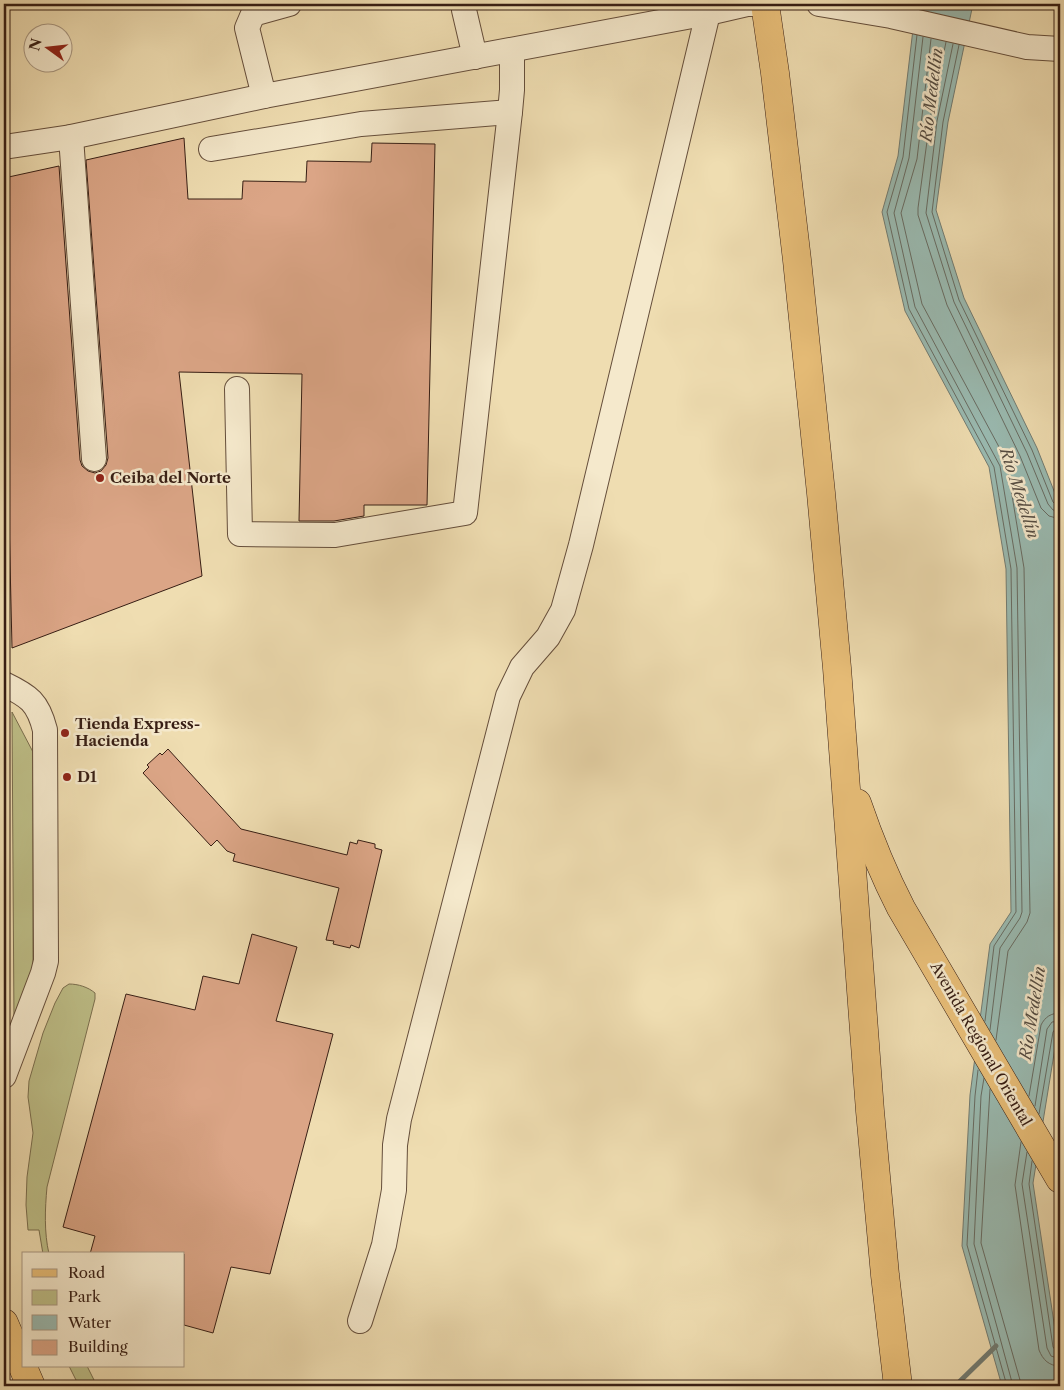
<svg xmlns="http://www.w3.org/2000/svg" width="1064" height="1390" font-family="'Libre Caslon Text',serif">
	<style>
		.green { fill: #bebf88; stroke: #7a6e4e }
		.water { fill: #9abbb2; stroke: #727c73 }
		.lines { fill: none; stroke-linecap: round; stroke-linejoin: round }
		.shore { stroke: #686c63; stroke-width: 1 }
		.stream { stroke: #727c73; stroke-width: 5 }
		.building { fill: #dba586; stroke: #371e14 }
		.minor-casing { stroke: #654e3b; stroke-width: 26 }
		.major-casing { stroke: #371e14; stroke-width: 29 }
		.highway-casing { stroke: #371e14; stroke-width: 29 }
		.minor { stroke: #f5e9cc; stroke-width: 24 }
		.major { stroke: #e8be78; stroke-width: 28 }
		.highway { stroke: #e8be78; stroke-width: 28 }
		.poi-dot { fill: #8f2418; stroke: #f5e9cc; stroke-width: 2 }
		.labels { text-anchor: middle; stroke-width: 5; stroke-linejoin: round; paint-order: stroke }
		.poi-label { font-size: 15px; font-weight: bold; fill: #371e14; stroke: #f5e9cc; text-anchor: start }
		.street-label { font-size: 15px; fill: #371e14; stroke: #f5e9cc }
		.water-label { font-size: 16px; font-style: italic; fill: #554d43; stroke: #f5e9cc }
	</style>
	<rect width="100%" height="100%" fill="#efddb1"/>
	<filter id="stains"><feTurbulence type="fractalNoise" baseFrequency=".004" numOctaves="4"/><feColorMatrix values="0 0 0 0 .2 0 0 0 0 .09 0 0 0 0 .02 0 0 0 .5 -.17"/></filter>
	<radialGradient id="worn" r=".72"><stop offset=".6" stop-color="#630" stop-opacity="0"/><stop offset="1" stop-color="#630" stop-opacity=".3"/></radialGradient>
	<g class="green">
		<polygon points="12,712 33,752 33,980 14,1022"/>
		<path d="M 69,984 C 78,984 88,987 95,993 L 95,999 L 47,1187 C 45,1209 44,1232 49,1254 L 43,1254 L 39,1230 L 28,1230 L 26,1205 L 27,1177 L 33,1133 L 28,1097 L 29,1081 L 43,1033 L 55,1003 L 63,988 Z"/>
		<polygon points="69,1366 87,1366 97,1386 79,1386"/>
	</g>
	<polygon class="water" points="916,4 973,4 948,122 936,210 964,298 1037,448 1060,506 1060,1017 1033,1183 1060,1363 1060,1386 1002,1386 962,1246 970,1095 990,944 1011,912 1006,569 989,467 905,311 882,212 898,156"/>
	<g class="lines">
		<g class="shore">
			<polyline points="917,35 903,157 887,212 909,309 994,467 1011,569 1016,912 994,946 985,1021"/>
			<polyline points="923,37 909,158 894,213 915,307 1000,466 1017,568 1022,912 1020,918 1000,948 990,1030"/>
			<polyline points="931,39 917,159 901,213 922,304 1005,458 1007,465 1024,568 1030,913 1027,922 1008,951 996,1040"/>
			<polyline points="946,42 930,119 918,208 918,215 947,305 1020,456 1041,508 1049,516 1060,519"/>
			<polyline points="953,44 937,121 926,213 954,302 1027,453 1048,504 1053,510 1060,512"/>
			<polyline points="959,45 943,122 932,212 959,300 1032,450 1053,502 1056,505 1060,505"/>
			<polyline points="978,1070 975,1096 967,1245 1007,1386"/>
			<polyline points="984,1078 981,1096 974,1244 997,1327 1013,1386"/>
			<polyline points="990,1089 981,1243 1020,1380 1020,1386"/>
			<path d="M 1029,1096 L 1041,1025 C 1045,1017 1051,1013 1060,1013"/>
			<polyline points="1035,1106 1047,1029 1052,1022 1060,1021"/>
			<polyline points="1039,1114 1053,1032 1056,1028 1060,1027"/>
			<path d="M 1021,1142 L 1015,1185 L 1039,1350 C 1043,1360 1049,1366 1060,1366"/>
			<polyline points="1027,1152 1022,1184 1047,1348 1051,1356 1060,1359"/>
			<polyline points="1032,1161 1029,1184 1053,1347 1056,1351 1060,1352"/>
		</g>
		<polyline class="stream" points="955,1386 996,1346"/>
	</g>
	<g class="building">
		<polygon points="184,138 188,199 242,199 243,181 306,182 307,161 371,162 372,143 435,144 427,505 364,505 364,516 334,521 299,521 302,374 179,372 202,576 12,648 4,298 4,178 59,166 80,460 82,466 88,471 95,473 101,471 106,465 108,458 86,160"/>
		<polygon points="168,749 241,829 347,855 350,842 357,844 358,840 375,844 375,848 382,850 359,948 351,945 350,948 333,944 334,941 326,940 339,888 233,861 235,854 227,851 217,840 211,846 143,773 149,767 147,765 160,753 162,755"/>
		<polygon points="252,934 297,947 276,1021 333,1034 270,1274 231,1267 213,1333 184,1325 184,1254 90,1254 95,1236 63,1227 126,994 195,1010 203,976 239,984"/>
	</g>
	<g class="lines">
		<defs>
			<g id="minor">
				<polyline points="464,4 464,10 475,57"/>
				<polyline points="819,4 891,16 1027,47 1060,49"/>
				<polyline points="264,96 247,28 253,14 289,4"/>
				<polyline points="71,137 94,459"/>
				<polyline points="4,147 71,137 264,96 708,13 747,4 764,4"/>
				<polyline points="211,149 361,124 510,112"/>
				<polyline points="237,389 240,534 335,535 465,513 510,112 512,90 512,50"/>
				<path d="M 4,684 C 29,696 38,702 45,730 L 46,961 L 43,973 L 4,1076"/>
				<polyline points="360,1321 384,1245 394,1190 395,1145 399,1119 508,696 522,667 548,637 563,610 581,545 708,13"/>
			</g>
			<g id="major">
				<polyline points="765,4 775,73 797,260 821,493 837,668 870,1111 885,1275 898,1386"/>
				<path d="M 857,803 C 870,841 883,873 901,908 L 1060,1179"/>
			</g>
			<polyline id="highway" points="4,1323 31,1386"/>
		</defs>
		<use href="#minor" class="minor-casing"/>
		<use href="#major" class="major-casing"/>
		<use href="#highway" class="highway-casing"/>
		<use href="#minor" class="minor"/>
		<use href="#major" class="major"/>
		<use href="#highway" class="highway"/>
	</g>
	<g class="poi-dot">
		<circle cx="100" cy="478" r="5"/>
		<circle cx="65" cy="733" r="5"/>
		<circle cx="67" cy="777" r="5"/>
	</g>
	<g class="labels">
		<g class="poi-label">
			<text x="110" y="483">Ceiba del Norte</text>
			<text x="75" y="729">Tienda Express-<tspan x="75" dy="17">Hacienda</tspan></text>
			<text x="77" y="782">D1</text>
		</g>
		<g class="street-label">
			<text transform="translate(981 1044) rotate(60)" y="5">Avenida Regional Oriental</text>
		</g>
		<g class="water-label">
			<text transform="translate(931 95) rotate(-83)" y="6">Río Medellín</text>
			<text transform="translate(1020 493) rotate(72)" y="6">Río Medellín</text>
			<text transform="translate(1032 1013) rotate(-81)" y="6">Río Medellín</text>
		</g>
	</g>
	<rect width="1064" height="1390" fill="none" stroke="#efddb1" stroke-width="20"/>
	<rect x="5" y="5" width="1054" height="1380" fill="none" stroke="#371e14" stroke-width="2.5"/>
	<rect x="10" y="10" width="1044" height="1370" fill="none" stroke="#371e14"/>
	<rect x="22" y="1252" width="162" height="115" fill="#f5e9cc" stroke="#a99882"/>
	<rect x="32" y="1269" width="25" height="8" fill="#e8be78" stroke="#a99882"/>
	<text x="68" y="1278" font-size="15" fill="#371e14">Road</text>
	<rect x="32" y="1290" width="25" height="15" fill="#bebf88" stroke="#a99882"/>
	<text x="68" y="1302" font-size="15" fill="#371e14">Park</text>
	<rect x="32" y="1315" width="25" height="15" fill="#9abbb2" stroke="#a99882"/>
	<text x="68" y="1328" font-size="15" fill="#371e14">Water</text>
	<rect x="32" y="1340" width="25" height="15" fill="#dba586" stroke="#a99882"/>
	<text x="68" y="1352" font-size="15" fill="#371e14">Building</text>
	<g transform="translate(48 48) rotate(285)"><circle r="24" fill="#f5e9cc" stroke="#a99882"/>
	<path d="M0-4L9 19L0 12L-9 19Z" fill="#8f2418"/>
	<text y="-8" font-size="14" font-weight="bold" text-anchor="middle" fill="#371e14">N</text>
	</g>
	<rect width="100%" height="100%" filter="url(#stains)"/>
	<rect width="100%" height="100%" fill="url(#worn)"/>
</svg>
